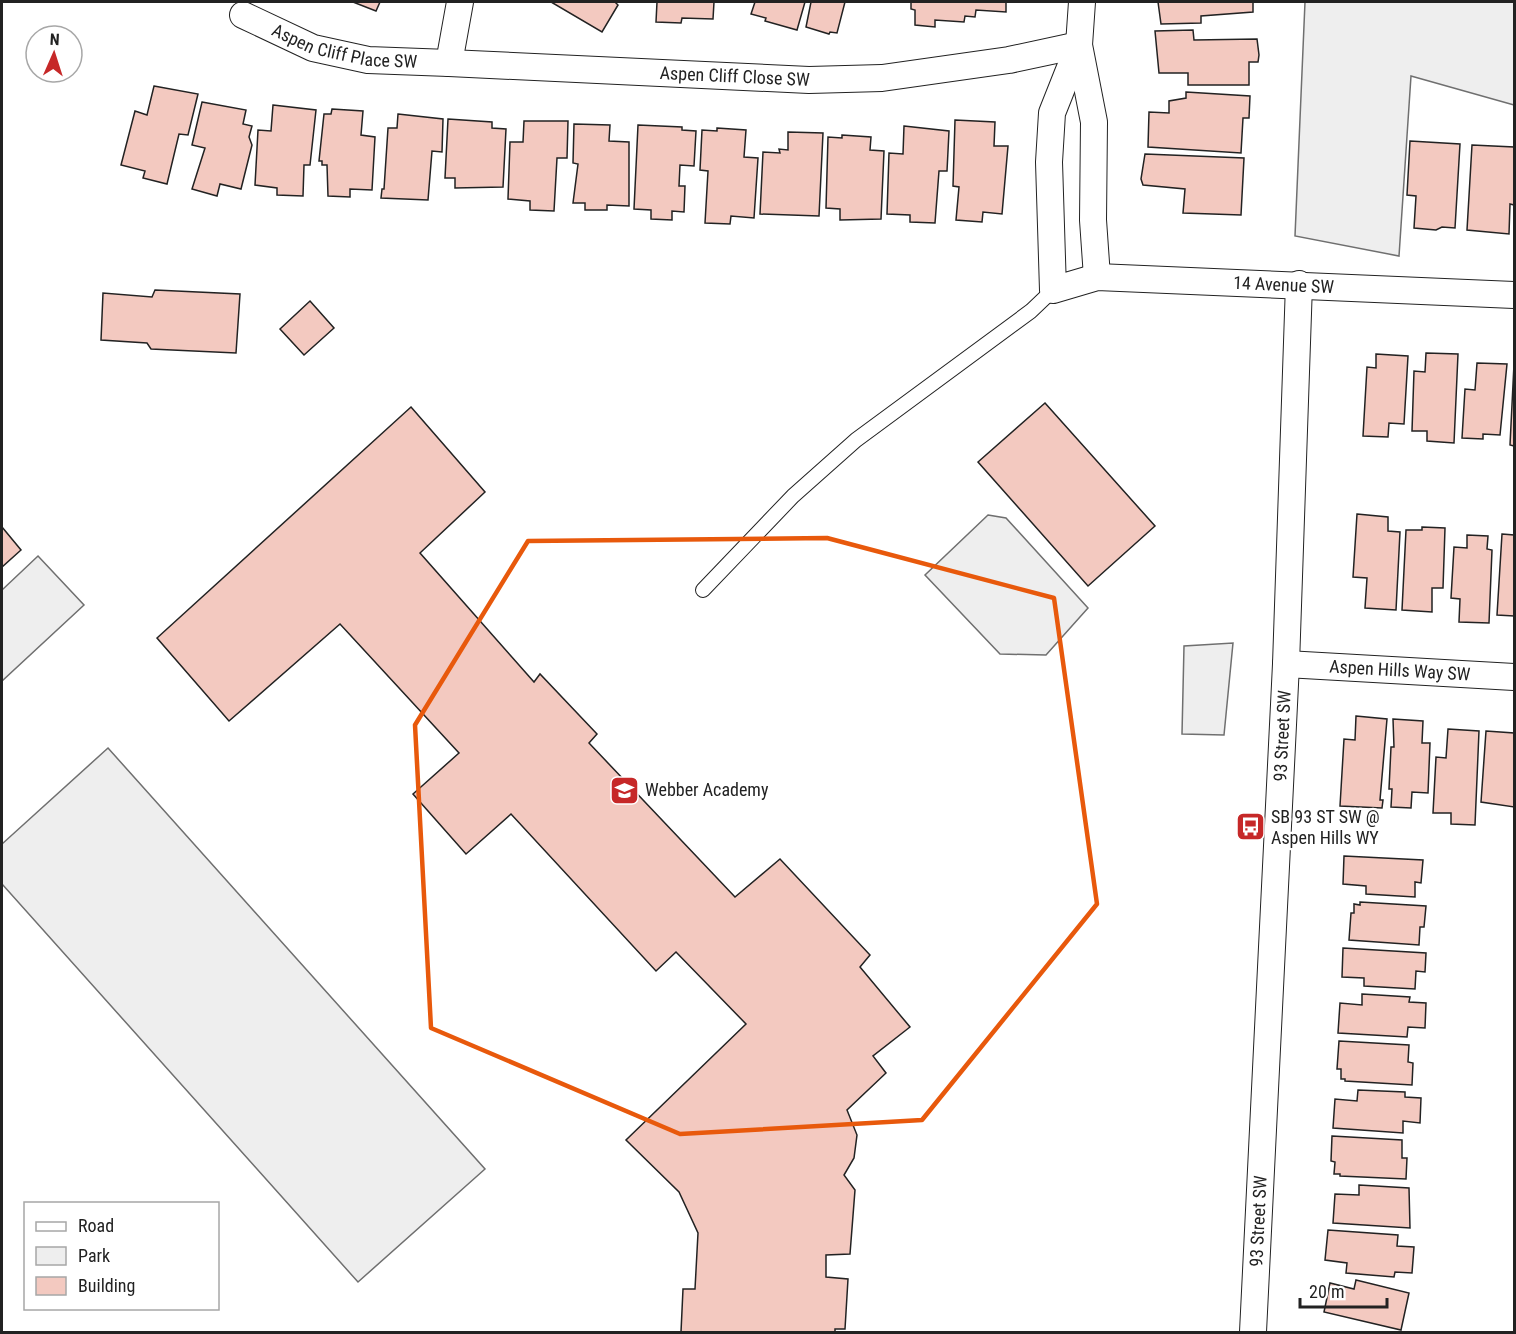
<svg xmlns="http://www.w3.org/2000/svg" width="1516" height="1334" font-family="'Roboto Condensed',sans-serif">
	<style>
		.green { fill: #eee; stroke: #6f6f6f; stroke-width: 1.5 }
		.building { fill: #f3c9c0; stroke: #222; stroke-width: 1.5 }
		.lines { fill: none; stroke-linecap: round; stroke-linejoin: round }
		.lane-casing { stroke: #222; stroke-width: 16 }
		.street-casing { stroke: #222; stroke-width: 28 }
		.lane { stroke: #fff; stroke-width: 14 }
		.street { stroke: #fff; stroke-width: 26 }
		.marked { fill: none; stroke: #e8590c; stroke-width: 4.5; stroke-linejoin: round }
		.labels { text-anchor: middle; stroke-width: 4.5; stroke-linejoin: round; paint-order: stroke }
		.street-label { font-size: 18px; fill: #222; stroke: #fff }
		.poi-label { font-size: 18px; fill: #222; stroke: #fff; text-anchor: start }
	</style>
	<rect width="100%" height="100%" fill="#fff"/>
	<g class="green">
		<polygon points="1305,2 1514,2 1514,105 1411,76 1399,256 1295,236"/>
		<polygon points="988,515 1006,518 1088,608 1046,655 1000,654 925,575"/>
		<polygon points="38,556 84,605 2,681 2,590"/>
		<polygon points="1233,643 1224,735 1182,734 1184,646"/>
		<polygon points="108,748 485,1169 358,1282 2,884 2,844"/>
	</g>
	<g class="building">
		<polygon points="353,2 352,2 380,2 376,11"/>
		<polygon points="551,2 615,2 618,5 602,32"/>
		<polygon points="657,2 714,2 713,19 682,18 681,23 656,22"/>
		<polygon points="755,2 805,2 797,30 765,21 766,18 751,14"/>
		<polygon points="811,2 845,2 837,33 830,32 829,34 806,27"/>
		<polygon points="911,2 1006,2 1006,12 976,10 975,17 965,16 964,22 935,20 935,27 915,25 915,10 911,9"/>
		<polygon points="1158,2 1253,2 1253,12 1201,16 1201,23 1161,24"/>
		<polygon points="1193,30 1194,40 1257,39 1259,55 1258,62 1249,62 1249,85 1188,85 1188,73 1159,73 1155,31"/>
		<polygon points="154,86 198,94 188,135 179,134 167,184 143,178 145,171 121,165 135,111 147,115"/>
		<polygon points="1186,92 1250,96 1249,118 1243,118 1241,153 1148,147 1149,112 1169,113 1169,101 1186,98"/>
		<polygon points="202,102 246,110 243,124 252,126 249,137 252,145 241,189 220,184 217,196 192,189 205,148 192,145"/>
		<polygon points="273,105 316,110 310,165 304,165 303,196 277,195 277,188 255,185 258,130 271,131"/>
		<polygon points="332,109 363,111 361,135 375,137 372,190 350,189 350,197 328,196 327,165 322,165 322,161 319,161 324,114 331,114"/>
		<polygon points="398,114 443,119 442,152 432,151 428,200 381,198 382,189 384,189 388,128 397,128"/>
		<polygon points="448,119 492,122 492,128 506,129 503,187 455,188 455,178 445,178"/>
		<polygon points="955,120 995,122 994,146 1008,146 1002,214 983,212 982,222 956,220 959,187 953,186"/>
		<polygon points="524,121 568,121 567,158 557,158 554,211 530,210 530,201 508,199 510,142 523,142"/>
		<polygon points="574,124 610,125 609,141 629,142 629,206 607,205 607,210 585,210 585,203 573,203 578,164 573,163"/>
		<polygon points="638,125 682,127 682,130 696,131 694,166 680,165 679,186 685,186 684,212 672,211 672,220 651,219 651,210 634,209"/>
		<polygon points="904,126 949,131 947,171 939,171 935,223 910,222 910,215 887,214 889,153 903,154"/>
		<polygon points="717,128 746,130 744,157 758,158 754,218 731,216 730,224 705,223 708,171 700,170 702,130 717,131"/>
		<polygon points="788,132 823,133 819,216 760,214 763,152 780,153 779,149 788,150"/>
		<polygon points="842,135 871,137 870,150 884,151 881,219 840,220 840,209 826,208 828,137 842,138"/>
		<polygon points="1410,141 1460,144 1455,228 1442,227 1436,230 1414,228 1416,196 1407,195"/>
		<polygon points="1472,145 1514,147 1514,205 1510,204 1509,234 1467,230"/>
		<polygon points="1145,154 1244,158 1241,215 1183,213 1185,189 1143,185 1141,179"/>
		<polygon points="155,290 240,294 236,353 151,349 147,343 101,340 103,293 152,297"/>
		<polygon points="310,301 334,328 304,355 280,329"/>
		<polygon points="1426,353 1458,354 1454,443 1427,441 1427,431 1412,431 1414,371 1425,372"/>
		<polygon points="1376,354 1408,356 1404,424 1389,423 1388,437 1363,436 1367,367 1376,368"/>
		<polygon points="1477,363 1507,364 1500,435 1483,434 1483,439 1462,438 1465,389 1475,390"/>
		<polygon points="1514,364 1514,446 1510,445"/>
		<polygon points="1045,403 1155,526 1088,586 978,462"/>
		<polygon points="411,407 485,492 420,553 534,682 540,674 597,734 589,743 735,897 780,859 870,955 860,967 910,1027 873,1056 886,1073 847,1110 857,1135 854,1158 844,1175 855,1190 850,1254 826,1255 826,1277 848,1279 845,1329 835,1329 835,1332 681,1332 683,1289 695,1289 698,1233 679,1192 626,1140 746,1024 676,952 656,971 511,814 466,854 413,794 459,753 340,624 229,721 157,638"/>
		<polygon points="1357,514 1388,517 1388,531 1400,532 1396,610 1365,608 1367,578 1353,577"/>
		<polygon points="2,527 21,550 2,567"/>
		<polygon points="1422,527 1445,528 1443,588 1432,588 1432,612 1402,610 1406,530 1422,530"/>
		<polygon points="1502,534 1514,535 1514,616 1497,615"/>
		<polygon points="1467,535 1488,536 1487,549 1492,550 1489,623 1459,622 1460,599 1451,598 1454,547 1467,548"/>
		<polygon points="1356,716 1387,719 1380,800 1383,800 1382,808 1340,806 1344,739 1355,740"/>
		<polygon points="1393,719 1423,721 1422,743 1430,743 1428,793 1412,792 1411,808 1391,807 1392,789 1389,789 1391,747 1394,747"/>
		<polygon points="1448,729 1479,731 1475,825 1451,824 1451,813 1433,813 1436,757 1446,758"/>
		<polygon points="1486,731 1514,733 1514,807 1481,802"/>
		<polygon points="1344,856 1423,860 1421,883 1415,882 1415,897 1366,894 1366,886 1343,884"/>
		<polygon points="1360,902 1426,906 1424,927 1420,927 1419,945 1349,940 1351,913 1354,913 1354,904 1360,905"/>
		<polygon points="1343,948 1426,953 1425,972 1416,971 1415,989 1364,986 1364,978 1342,977"/>
		<polygon points="1362,994 1410,997 1409,1002 1426,1003 1425,1028 1408,1027 1407,1037 1338,1033 1340,1003 1362,1005"/>
		<polygon points="1339,1041 1409,1045 1408,1062 1413,1063 1412,1085 1345,1081 1345,1079 1341,1079 1341,1069 1337,1069"/>
		<polygon points="1358,1090 1405,1092 1405,1097 1421,1098 1420,1123 1403,1121 1403,1133 1333,1128 1335,1099 1357,1101"/>
		<polygon points="1332,1136 1402,1140 1402,1158 1407,1158 1406,1179 1340,1176 1340,1174 1334,1174 1335,1162 1331,1161"/>
		<polygon points="1359,1185 1409,1188 1410,1228 1333,1223 1335,1194 1359,1195"/>
		<polygon points="1328,1230 1398,1235 1397,1246 1414,1247 1412,1273 1395,1272 1394,1277 1346,1273 1347,1263 1325,1260"/>
		<polygon points="1356,1280 1409,1293 1401,1330 1324,1312 1330,1283 1354,1289"/>
	</g>
	<g class="lines">
		<defs>
			<polyline id="lane" points="703,590 793,496 856,440 1031,311 1053,290"/>
			<g id="street">
				<path id="s1" d="M 460,2 L 449,63 L 809,80 L 882,78 L 1009,60 L 1079,45"/>
				<polyline points="1082,2 1079,45 1094,122 1093,220 1097,277"/>
				<path id="s2" d="M 243,15 L 313,48 L 368,60 L 449,63"/>
				<path id="s3" d="M 1079,45 L 1052,113 L 1049,162 L 1053,290 L 1097,277 L 1514,295"/>
				<path id="s4" d="M 1286,664 L 1514,677"/>
				<path id="s5" d="M 1253,1332 L 1286,664 L 1299,284"/>
			</g>
		</defs>
		<use href="#lane" class="lane-casing"/>
		<use href="#street" class="street-casing"/>
		<use href="#lane" class="lane"/>
		<use href="#street" class="street"/>
	</g>
	<path class="marked" d="M 827,538 L 1054,598 L 1097,904 L 922,1120 L 680,1134 L 431,1028 L 415,725 L 528,541 Z"/>
	<defs>
		<symbol id="school-square" viewBox="-11 -11 22 22"><rect x="-9" y="-9" width="18" height="18" rx="4" fill="#c62828" stroke="#fff"/><path d="M0-5L7-2L0 1L-7-2ZM-4 1L0 2.5L4 1V4Q0 6-4 4Z" fill="#fff"/></symbol>
		<symbol id="bus-square" viewBox="-11 -11 22 22"><rect x="-9" y="-9" width="18" height="18" rx="4" fill="#c62828" stroke="#fff"/><path d="M-5-6H5V4H4V6H2V4H-2V6H-4V4H-5ZM-3.5-4V0h7V-4ZM-3.5 1.2v1.5H-2V1.2ZM2 1.2v1.5H3.5V1.2Z" fill="#fff"/></symbol>
	</defs>
	<g fill-rule="evenodd">
		<use href="#school-square" x="608" y="774" width="33" height="33"/>
		<use href="#bus-square" x="1234" y="810" width="33" height="33"/>
	</g>
	<g class="labels">
		<g class="street-label">
			<text dy="6" stroke="none"><textPath href="#s2" startOffset="108">Aspen Cliff Place SW</textPath></text>
			<text dy="6" stroke="none"><textPath href="#s1" startOffset="348">Aspen Cliff Close SW</textPath></text>
			<text dy="6" stroke="none"><textPath href="#s3" startOffset="483">14 Avenue SW</textPath></text>
			<text dy="6" stroke="none"><textPath href="#s4" startOffset="114">Aspen Hills Way SW</textPath></text>
			<text dy="6" stroke="none"><textPath href="#s5" startOffset="597">93 Street SW</textPath></text>
			<text dy="6" stroke="none"><textPath href="#s5" startOffset="111">93 Street SW</textPath></text>
		</g>
		<g class="poi-label">
			<text x="645" y="796">Webber Academy</text>
			<text x="1271" y="823">SB 93 ST SW @<tspan x="1271" dy="21">Aspen Hills WY</tspan></text>
		</g>
	</g>
	<rect width="1516" height="1334" fill="none" stroke="#222222" stroke-width="6"/>
	<rect x="24" y="1202" width="195" height="108" fill="#ffffff" stroke="#a7a7a7" stroke-width="1.5"/>
	<rect x="36" y="1222" width="30" height="9" fill="#ffffff" stroke="#a7a7a7" stroke-width="1.5"/>
	<text x="78" y="1232" font-size="18" fill="#222222">Road</text>
	<rect x="36" y="1247" width="30" height="18" fill="#eeeeee" stroke="#a7a7a7" stroke-width="1.5"/>
	<text x="78" y="1262" font-size="18" fill="#222222">Park</text>
	<rect x="36" y="1277" width="30" height="18" fill="#f3c9c0" stroke="#a7a7a7" stroke-width="1.5"/>
	<text x="78" y="1292" font-size="18" fill="#222222">Building</text>
	<g transform="translate(54 54) rotate(3)"><circle r="28" fill="#ffffff" stroke="#a7a7a7" stroke-width="1.5"/>
	<path d="M0-4.5L10 22L0 15L-10 22Z" fill="#c62828"/>
	<text y="-9" font-size="16" font-weight="bold" text-anchor="middle" fill="#222222">N</text>
	</g>
	<path d="M1300 1298v9h87v-9" fill="none" stroke="#222222" stroke-width="3"/>
	<text x="1309" y="1298" font-size="18" fill="#222222" stroke="#ffffff" stroke-width="4.5" paint-order="stroke">20 m</text>
</svg>
